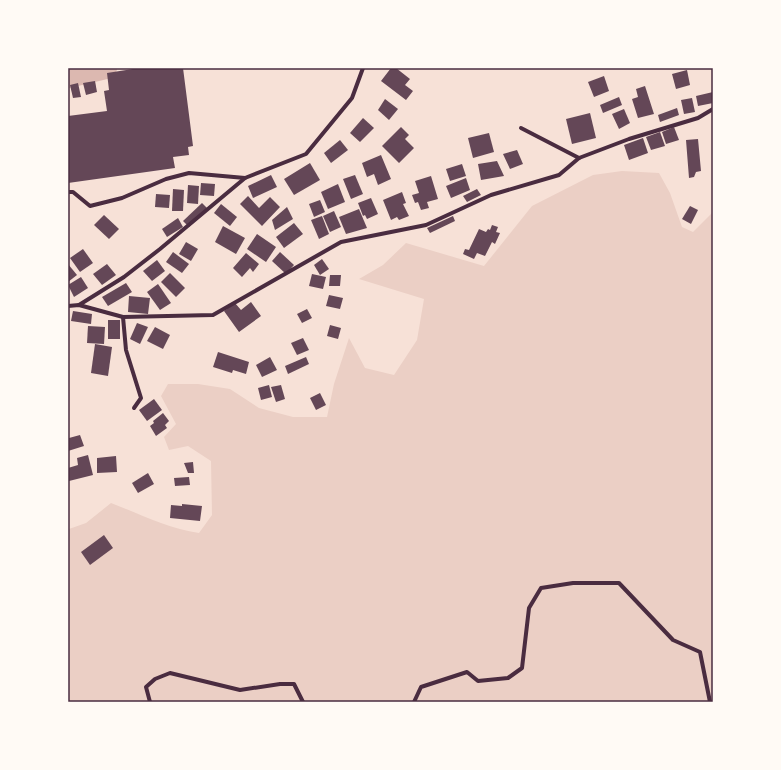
<svg xmlns="http://www.w3.org/2000/svg" width="781" height="770" font-family="'Alegreya Sans',sans-serif">
	<style>
		.green { fill: #ebcfc5 }
		.lines { fill: none; stroke-linecap: round; stroke-linejoin: round }
		.river { stroke: #dcb8b0; stroke-width: 22 }
		.building { fill: #644757 }
		.minor { stroke: #4a2c40; stroke-width: 4 }
		.neatline { fill: none; stroke: #4a2c40; stroke-width: 1.5 }
	</style>
	<rect width="100%" height="100%" fill="#f7e1d7"/>
	<path class="green" d="M 622,171 L 659,173 L 670,193 L 682,227 L 693,232 L 713,212 L 713,702 L 68,702 L 68,527 L 69,529 L 86,523 L 111,503 C 140,514 169,529 199,533 L 212,515 L 211,461 L 188,446 L 169,450 L 164,437 L 176,424 L 161,396 L 168,384 L 198,384 L 230,389 L 259,408 L 293,417 L 327,417 L 334,384 L 349,338 L 365,368 L 394,375 L 417,340 L 424,299 L 359,279 L 383,265 L 406,243 L 484,266 L 532,206 L 593,175 Z"/>
	<g class="lines">
		<polyline class="river" points="68,77 106,68"/>
	</g>
	<g class="building">
		<polygon points="139,68 183,68 193,146 188,147 189,155 173,157 175,168 68,183 68,116 107,111 104,91 109,90 107,73"/>
		<polygon points="391,68 396,68 410,79 405,85 413,91 406,100 381,81"/>
		<polygon points="687,70 690,85 676,89 672,74"/>
		<polygon points="604,76 609,91 594,97 588,82"/>
		<polygon points="95,81 97,92 86,95 83,83"/>
		<polygon points="78,83 81,97 73,98 70,85"/>
		<polygon points="645,86 654,114 638,118 632,99 638,97 636,89"/>
		<polygon points="713,92 713,103 698,106 696,96"/>
		<polygon points="619,97 622,105 603,113 600,105"/>
		<polygon points="692,98 695,112 684,114 681,100"/>
		<polygon points="385,99 398,109 389,120 378,110"/>
		<polygon points="677,108 679,115 660,122 658,115"/>
		<polygon points="624,109 630,123 619,129 612,114"/>
		<polygon points="590,113 596,138 572,144 566,119"/>
		<polygon points="363,118 374,128 360,142 350,133"/>
		<polygon points="401,127 409,135 405,139 414,148 399,163 382,146"/>
		<polygon points="674,127 679,140 666,144 662,132"/>
		<polygon points="660,132 665,146 651,150 646,137"/>
		<polygon points="489,133 494,152 473,158 468,138"/>
		<polygon points="643,138 648,153 629,160 624,145"/>
		<polygon points="698,139 701,171 696,172 694,177 689,178 686,140"/>
		<polygon points="340,140 348,150 331,163 324,153"/>
		<polygon points="517,150 523,164 510,169 503,154"/>
		<polygon points="381,155 391,179 378,185 374,174 367,177 362,163"/>
		<polygon points="497,161 504,176 481,180 478,164"/>
		<polygon points="310,163 320,180 294,195 284,179"/>
		<polygon points="462,164 466,176 450,181 446,169"/>
		<polygon points="271,175 277,187 253,198 248,186"/>
		<polygon points="355,175 363,194 351,199 343,179"/>
		<polygon points="431,176 438,199 427,202 429,208 421,210 418,202 415,203 412,195 419,193 415,181"/>
		<polygon points="466,178 470,190 451,198 446,186"/>
		<polygon points="201,183 215,184 214,196 200,195"/>
		<polygon points="338,184 345,202 328,209 321,192"/>
		<polygon points="188,185 199,186 198,204 187,203"/>
		<polygon points="173,189 184,190 183,211 172,211"/>
		<polygon points="477,189 481,195 467,202 463,196"/>
		<polygon points="402,192 406,203 403,204 409,216 399,220 397,217 391,220 383,200"/>
		<polygon points="156,194 170,195 169,208 155,207"/>
		<polygon points="248,196 259,208 270,197 280,207 262,226 240,204"/>
		<polygon points="371,198 378,214 367,219 365,215 363,216 358,203"/>
		<polygon points="320,200 325,212 314,217 309,204"/>
		<polygon points="202,203 207,208 189,227 183,221"/>
		<polygon points="221,204 237,217 230,226 214,213"/>
		<polygon points="690,206 698,210 691,224 682,219"/>
		<polygon points="287,207 293,219 275,230 272,220"/>
		<polygon points="359,209 367,228 346,234 339,217"/>
		<polygon points="334,211 341,227 330,232 323,216"/>
		<polygon points="104,215 119,229 109,239 94,225"/>
		<polygon points="322,216 329,234 319,239 311,220"/>
		<polygon points="453,216 455,221 430,233 427,228"/>
		<polygon points="178,218 183,227 167,237 162,229"/>
		<polygon points="294,223 303,234 284,248 276,237"/>
		<polygon points="492,225 498,227 496,232 500,233 495,244 492,242 485,256 477,253 474,259 463,254 465,249 469,250 479,229 486,232 488,229 490,230"/>
		<polygon points="223,226 245,238 236,254 215,242"/>
		<polygon points="257,234 276,247 266,262 247,249"/>
		<polygon points="186,242 198,249 191,261 179,254"/>
		<polygon points="83,249 93,263 80,272 70,258"/>
		<polygon points="173,252 189,264 182,273 166,262"/>
		<polygon points="280,252 294,265 286,274 272,261"/>
		<polygon points="246,253 259,264 253,272 250,268 242,277 233,268"/>
		<polygon points="322,259 329,269 320,275 314,265"/>
		<polygon points="157,260 165,271 152,281 143,271"/>
		<polygon points="68,264 77,275 68,282"/>
		<polygon points="107,264 116,275 102,285 93,274"/>
		<polygon points="170,273 185,288 176,297 161,282"/>
		<polygon points="312,274 326,277 323,289 309,286"/>
		<polygon points="330,275 341,275 340,286 329,286"/>
		<polygon points="81,277 88,288 74,297 68,285"/>
		<polygon points="126,283 132,292 108,306 102,297"/>
		<polygon points="158,284 171,303 160,310 147,292"/>
		<polygon points="329,295 343,298 340,309 326,306"/>
		<polygon points="129,296 150,298 148,314 128,312"/>
		<polygon points="251,302 261,316 239,332 224,311 235,303 241,310"/>
		<polygon points="307,309 312,318 302,323 297,314"/>
		<polygon points="73,311 92,314 91,324 71,321"/>
		<rect x="108" y="320" width="12" height="19"/>
		<polygon points="137,323 148,327 140,344 130,339"/>
		<polygon points="330,325 341,328 338,339 327,336"/>
		<polygon points="88,326 105,327 104,344 87,343"/>
		<polygon points="155,327 170,335 163,349 147,341"/>
		<polygon points="303,338 309,350 297,355 291,343"/>
		<polygon points="95,344 112,347 108,376 91,373"/>
		<polygon points="218,352 249,362 246,374 233,370 232,373 213,367"/>
		<polygon points="270,357 277,370 262,377 256,365"/>
		<polygon points="306,357 309,364 288,374 285,366"/>
		<polygon points="269,385 272,397 261,400 258,388"/>
		<polygon points="281,385 285,399 276,402 271,387"/>
		<polygon points="320,393 326,405 316,410 310,398"/>
		<polygon points="154,399 162,410 147,421 139,410"/>
		<polygon points="163,413 169,421 165,425 167,428 156,436 150,426 154,423 153,421"/>
		<polygon points="68,435 69,438 80,435 84,446 68,451"/>
		<polygon points="88,455 93,475 69,481 68,468 78,465 77,458"/>
		<polygon points="116,456 117,472 97,473 97,458"/>
		<polygon points="193,462 194,473 188,473 184,463"/>
		<polygon points="148,473 154,484 138,493 132,483"/>
		<polygon points="189,477 190,485 175,486 174,478"/>
		<polygon points="182,504 202,506 200,521 170,518 171,505 182,506"/>
		<polygon points="104,535 113,548 90,565 81,552"/>
	</g>
	<g class="lines">
		<g class="minor">
			<polyline points="521,128 579,158"/>
			<polyline points="68,192 73,192 90,206 122,198 166,179 189,173 245,178"/>
			<polyline points="79,305 124,277 160,249 245,178 306,154 352,98 363,68"/>
			<polyline points="68,306 79,305 123,317 213,315 341,242 426,225 491,195 559,175 579,158 629,139 698,118 713,109"/>
			<polyline points="123,317 126,350 141,398 134,408"/>
			<polyline points="150,702 146,687 155,679 170,673 240,690 280,684 294,684 303,702"/>
			<polyline points="414,702 421,687 467,672 478,681 508,678 522,668 529,608 541,588 573,583 619,583 673,640 700,652 710,702"/>
		</g>
	</g>
	<rect width="781" height="770" fill="none" stroke="#fffaf5" stroke-width="138"/>
	<rect x="69" y="69" width="643" height="632" class="neatline"/>
</svg>
